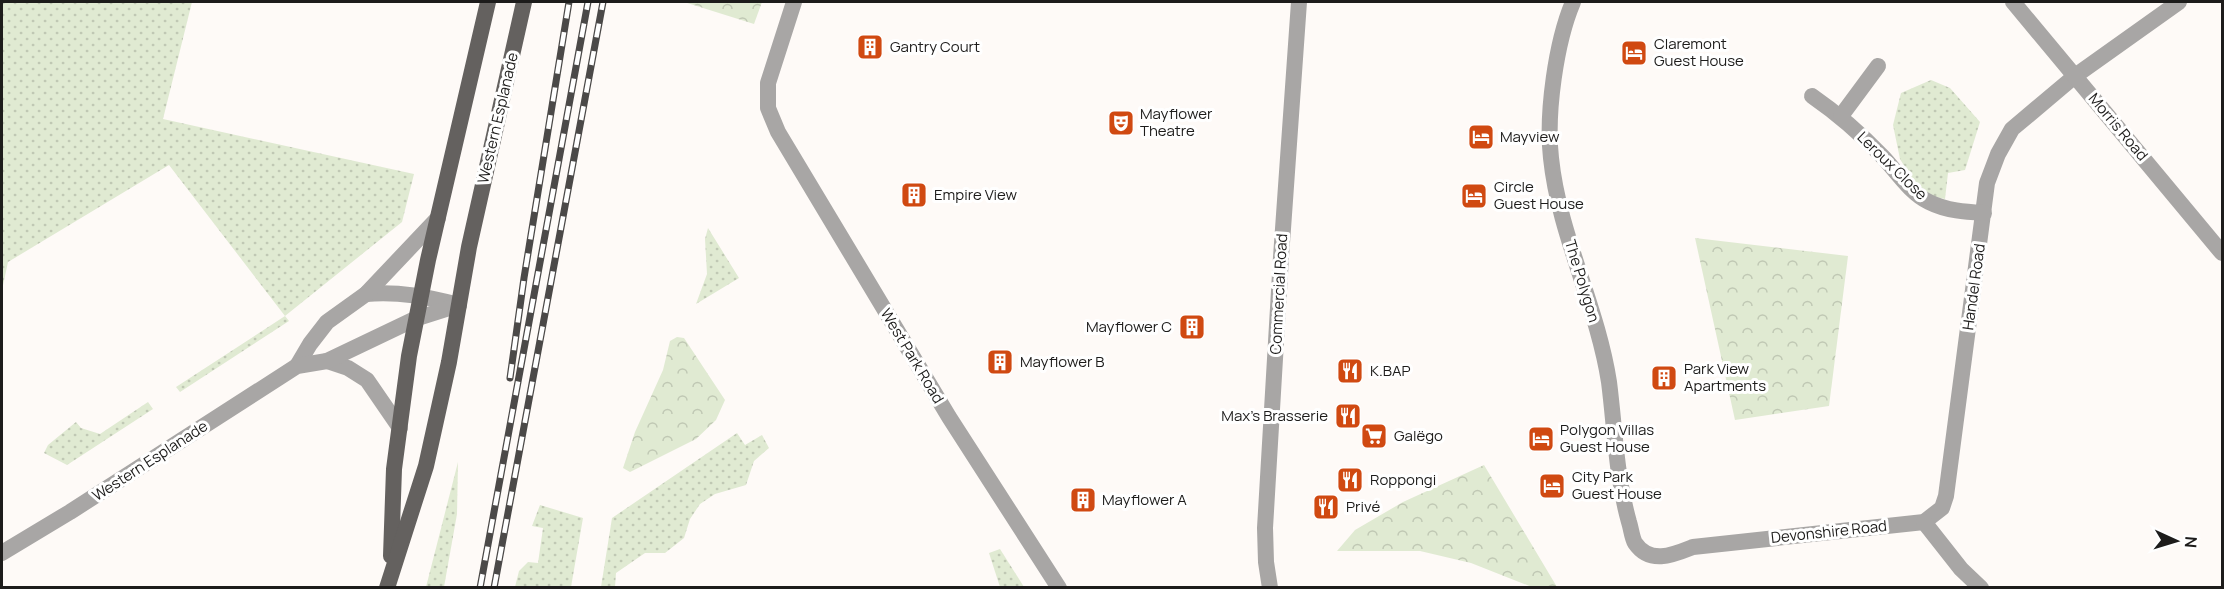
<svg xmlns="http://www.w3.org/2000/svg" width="2224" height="589" font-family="Manrope,sans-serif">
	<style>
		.grass { fill: url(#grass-dots) }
		.park { fill: url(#park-crowns) }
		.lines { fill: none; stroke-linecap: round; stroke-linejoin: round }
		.minor { stroke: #a8a6a5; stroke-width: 16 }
		.tertiary { stroke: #a8a6a5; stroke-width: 16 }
		.primary { stroke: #64615f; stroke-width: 16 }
		.rail-casing { stroke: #4b4948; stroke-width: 7 }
		.rail { stroke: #fff; stroke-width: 4.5; stroke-dasharray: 14; stroke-linecap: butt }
		.labels { text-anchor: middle; stroke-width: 6; stroke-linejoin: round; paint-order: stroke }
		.poi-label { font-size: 15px; fill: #1d1c1b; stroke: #fff; text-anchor: start }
		.street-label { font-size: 15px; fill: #1d1c1b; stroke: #fff }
	</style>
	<defs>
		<pattern id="grass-dots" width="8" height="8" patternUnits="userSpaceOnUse" patternTransform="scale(1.5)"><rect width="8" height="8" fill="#e0ead2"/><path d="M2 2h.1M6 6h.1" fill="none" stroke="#c0c8b4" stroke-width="1.8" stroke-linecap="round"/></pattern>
		<pattern id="park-crowns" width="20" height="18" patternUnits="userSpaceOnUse" patternTransform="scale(1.5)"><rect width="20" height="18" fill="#e0ead2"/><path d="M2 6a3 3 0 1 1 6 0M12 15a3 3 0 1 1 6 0" fill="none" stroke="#c0c8b4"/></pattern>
	</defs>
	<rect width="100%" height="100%" fill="#fefaf7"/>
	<g class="grass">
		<polygon points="2,2 192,2 163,119 414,174 402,222 285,316 289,321 180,392 176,387 285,316 169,165 8,262 2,290"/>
		<polygon points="1931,80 1950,88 1980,122 1965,170 1948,173 1945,199 1931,196 1914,182 1900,159 1893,125 1901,93"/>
		<polygon points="708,228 739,278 696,304 707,274 705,239"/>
		<polygon points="148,402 153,409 67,465 44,453 48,445 76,422 81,428 100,434"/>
		<polygon points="737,433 745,445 762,435 769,448 754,461 746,485 715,494 700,504 690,519 684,538 665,553 645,553 616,573 615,587 601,587 612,518"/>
		<polygon points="458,462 457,514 444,587 426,587"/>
		<polygon points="540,505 583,518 571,587 515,587 519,571 528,562 538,563 543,528 532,526"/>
		<polygon points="1000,549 1024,587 1000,587 989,553"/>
	</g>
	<g class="park">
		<polygon points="684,2 762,2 754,24"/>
		<polygon points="1695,238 1848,256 1829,406 1735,420"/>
		<polygon points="677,337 684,338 725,400 716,420 696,439 630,472 623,468 635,432 663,370 670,341"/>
		<polygon points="1484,465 1557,587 1532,587 1471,563 1420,551 1337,551 1355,530 1403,502"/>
	</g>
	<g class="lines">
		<g class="minor">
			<polyline points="794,2 768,83 768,108 778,132 949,417 1059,588"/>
			<path d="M 1573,2 C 1556,42 1546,113 1551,158 C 1559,235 1597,305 1609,382 C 1615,429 1616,476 1629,522 C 1631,528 1632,538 1635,543 C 1650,565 1673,555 1693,547 L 1924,522 L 1942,508 L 1946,496 L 1987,183 L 1998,154 L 2012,129 L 2075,76 L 2179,2"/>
			<polyline points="2013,2 2222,253"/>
			<path d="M 1812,96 C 1838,114 1861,134 1883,157 C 1897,172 1910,193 1929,202 C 1947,211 1966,212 1984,213"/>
			<polyline points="1841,116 1878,66"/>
			<path d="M 366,294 C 399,291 428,297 459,305"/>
			<polyline points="327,361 348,368 367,380 400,428"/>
			<polyline points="297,366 310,344 327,322 366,294 438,218"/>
			<polyline points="1924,522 1961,569 1981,588"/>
			<polyline points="2,553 70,512 297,366 327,361 415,319 459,305"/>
		</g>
		<polyline class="tertiary" points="1270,588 1266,562 1265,528 1281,257 1299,2"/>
		<g class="primary">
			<polyline points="391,556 394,469 409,356 428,260 488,2"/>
			<polyline points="387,588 426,466 449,362 469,247 524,2"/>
		</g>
		<defs>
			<g id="rail">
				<polyline points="510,378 524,278 569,2"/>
				<polyline points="480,588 588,2"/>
				<polyline points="494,588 603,2"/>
			</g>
		</defs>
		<use href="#rail" class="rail-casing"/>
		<use href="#rail" class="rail"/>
	</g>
	<defs>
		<symbol id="building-square" viewBox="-11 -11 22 22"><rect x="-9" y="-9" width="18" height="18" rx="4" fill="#d04911" stroke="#fff"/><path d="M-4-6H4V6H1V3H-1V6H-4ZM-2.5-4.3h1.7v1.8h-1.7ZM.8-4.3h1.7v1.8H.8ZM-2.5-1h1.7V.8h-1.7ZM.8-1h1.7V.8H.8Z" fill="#fff"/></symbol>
		<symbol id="hotel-square" viewBox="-11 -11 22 22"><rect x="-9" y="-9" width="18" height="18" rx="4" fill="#d04911" stroke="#fff"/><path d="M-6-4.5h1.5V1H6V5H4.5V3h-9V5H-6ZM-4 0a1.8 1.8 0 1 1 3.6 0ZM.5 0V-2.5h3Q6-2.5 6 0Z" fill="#fff"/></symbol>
		<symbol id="theatre-square" viewBox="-11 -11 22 22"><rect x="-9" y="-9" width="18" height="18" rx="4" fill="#d04911" stroke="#fff"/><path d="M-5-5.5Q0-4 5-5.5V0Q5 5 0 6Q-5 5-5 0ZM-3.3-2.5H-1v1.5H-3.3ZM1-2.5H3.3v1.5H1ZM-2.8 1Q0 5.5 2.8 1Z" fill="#fff"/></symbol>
		<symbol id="restaurant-square" viewBox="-11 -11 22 22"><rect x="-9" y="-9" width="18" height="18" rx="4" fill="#d04911" stroke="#fff"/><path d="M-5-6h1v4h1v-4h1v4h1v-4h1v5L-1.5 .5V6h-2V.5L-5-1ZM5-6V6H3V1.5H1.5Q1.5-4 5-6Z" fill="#fff"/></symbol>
		<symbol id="supermarket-square" viewBox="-11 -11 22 22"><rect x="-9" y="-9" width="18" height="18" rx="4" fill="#d04911" stroke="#fff"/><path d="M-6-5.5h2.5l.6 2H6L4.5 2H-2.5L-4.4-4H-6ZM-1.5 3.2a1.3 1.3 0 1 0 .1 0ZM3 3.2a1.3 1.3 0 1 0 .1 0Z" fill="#fff"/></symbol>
	</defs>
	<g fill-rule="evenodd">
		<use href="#building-square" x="855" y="32" width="30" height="30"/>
		<use href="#hotel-square" x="1619" y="38" width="30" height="30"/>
		<use href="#theatre-square" x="1106" y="108" width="30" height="30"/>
		<use href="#hotel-square" x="1466" y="122" width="30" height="30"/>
		<use href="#building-square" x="899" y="180" width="30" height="30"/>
		<use href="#hotel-square" x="1459" y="181" width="30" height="30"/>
		<use href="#building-square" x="1177" y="312" width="30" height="30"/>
		<use href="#building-square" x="985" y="347" width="30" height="30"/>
		<use href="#restaurant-square" x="1335" y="356" width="30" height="30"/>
		<use href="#building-square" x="1649" y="363" width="30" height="30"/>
		<use href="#restaurant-square" x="1333" y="401" width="30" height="30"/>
		<use href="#supermarket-square" x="1359" y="421" width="30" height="30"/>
		<use href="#hotel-square" x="1526" y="424" width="30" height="30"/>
		<use href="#restaurant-square" x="1335" y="465" width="30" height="30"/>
		<use href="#hotel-square" x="1537" y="471" width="30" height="30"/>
		<use href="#building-square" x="1068" y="485" width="30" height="30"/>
		<use href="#restaurant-square" x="1311" y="492" width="30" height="30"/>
	</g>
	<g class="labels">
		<g class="poi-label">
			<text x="1654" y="49">Claremont<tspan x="1654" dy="17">Guest House</tspan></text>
			<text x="890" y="52">Gantry Court</text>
			<text x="1140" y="119">Mayflower<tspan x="1140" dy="17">Theatre</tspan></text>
			<text x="1500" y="142">Mayview</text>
			<text x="1494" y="192">Circle<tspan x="1494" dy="17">Guest House</tspan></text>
			<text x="934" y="200">Empire View</text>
			<text x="1172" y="332" text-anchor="end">Mayflower C</text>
			<text x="1020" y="367">Mayflower B</text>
			<text x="1684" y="374">Park View<tspan x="1684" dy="17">Apartments</tspan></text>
			<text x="1370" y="376">K.BAP</text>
			<text x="1328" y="421" text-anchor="end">Max's Brasserie</text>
			<text x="1560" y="435">Polygon Villas<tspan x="1560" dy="17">Guest House</tspan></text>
			<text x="1394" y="441">Galëgo</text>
			<text x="1572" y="482">City Park<tspan x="1572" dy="17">Guest House</tspan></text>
			<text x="1370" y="485">Roppongi</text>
			<text x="1102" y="505">Mayflower A</text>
			<text x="1346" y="512">Privé</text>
		</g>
		<g class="street-label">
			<text transform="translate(498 118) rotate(-77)" y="5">Western Esplanade</text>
			<text transform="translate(2118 127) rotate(50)" y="5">Morris Road</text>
			<text transform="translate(1892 166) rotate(44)" y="5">Leroux Close</text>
			<text transform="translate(1582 281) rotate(73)" y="5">The Polygon</text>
			<text transform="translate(1974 287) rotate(-82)" y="5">Handel Road</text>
			<text transform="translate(1279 294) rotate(-87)" y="5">Commercial Road</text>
			<text transform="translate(912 356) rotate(59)" y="5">West Park Road</text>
			<text transform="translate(150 461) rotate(-33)" y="5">Western Esplanade</text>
			<text transform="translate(1829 532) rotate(-6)" y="5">Devonshire Road</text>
		</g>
	</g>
	<rect width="2224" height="589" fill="none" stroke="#1d1c1b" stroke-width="6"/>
	<g transform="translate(2176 541) rotate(94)" stroke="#ffffff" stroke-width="4.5" paint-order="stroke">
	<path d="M0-4.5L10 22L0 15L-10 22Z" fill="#1d1c1b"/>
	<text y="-9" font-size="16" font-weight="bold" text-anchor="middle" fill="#1d1c1b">N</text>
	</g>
</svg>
